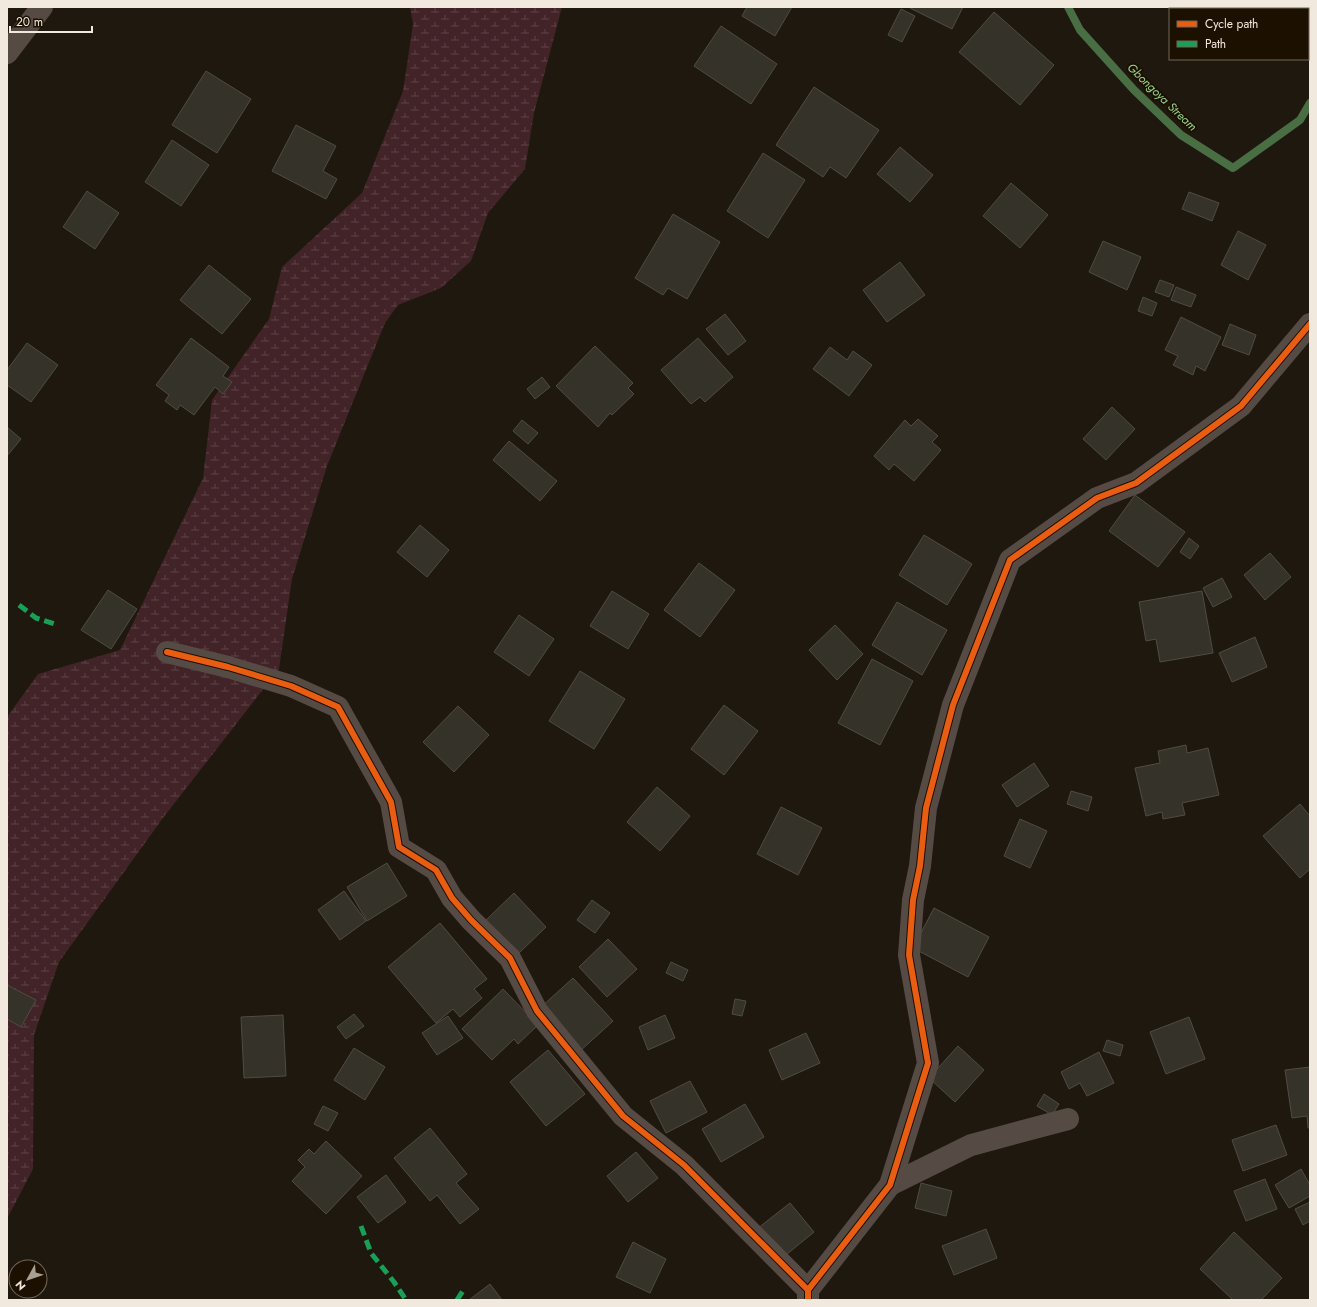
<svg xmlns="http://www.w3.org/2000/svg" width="1317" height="1307" font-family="Jost,sans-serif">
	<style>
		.wetland { fill: url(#wetland-marsh) }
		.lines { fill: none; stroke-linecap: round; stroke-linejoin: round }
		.stream { stroke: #4a6e44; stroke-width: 8 }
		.building { fill: #353229; stroke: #4f4c43 }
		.street { stroke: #564a44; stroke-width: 22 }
		.quiet { stroke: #1a9f57; stroke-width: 5; stroke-dasharray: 10 5; stroke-linecap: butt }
		.cycleway-casing { stroke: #1c1001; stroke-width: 8 }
		.cycleway { stroke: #e95d12; stroke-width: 6 }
		.labels { text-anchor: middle; stroke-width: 4; stroke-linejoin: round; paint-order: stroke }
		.water-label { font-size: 12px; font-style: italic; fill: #98d491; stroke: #1c1001 }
	</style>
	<defs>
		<pattern id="wetland-marsh" width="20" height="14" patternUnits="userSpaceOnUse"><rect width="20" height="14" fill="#412328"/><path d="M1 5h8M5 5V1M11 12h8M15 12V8" fill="none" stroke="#5d4347"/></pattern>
	</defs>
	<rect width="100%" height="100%" fill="#1e180e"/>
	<polygon class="wetland" points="410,7 562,7 534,113 525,169 488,213 471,261 441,288 398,305 385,323 327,466 292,579 279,669 163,818 59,962 34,1035 33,1169 7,1219 7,717 38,674 120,650 203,478 212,400 269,319 282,267 362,193 403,91 413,24"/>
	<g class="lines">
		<polyline class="stream" points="1068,7 1080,30 1134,90 1181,135 1233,168 1300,120 1310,103"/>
	</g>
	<g class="building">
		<polygon points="747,7 792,7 775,36 742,16"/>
		<polygon points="910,7 963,7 952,29 910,8"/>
		<polygon points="901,9 915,16 902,42 888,35"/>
		<polygon points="994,12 1054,65 1020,105 959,52"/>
		<polygon points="721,26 777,64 751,104 694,66"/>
		<polygon points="206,71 251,99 217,153 172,125"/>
		<polygon points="814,87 879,130 846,178 830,167 823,177 776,145"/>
		<polygon points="296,125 336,146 323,171 337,179 326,199 272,171"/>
		<polygon points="172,140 209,165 181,206 145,182"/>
		<polygon points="900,147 933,175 910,202 877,174"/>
		<polygon points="763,153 805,180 768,238 727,211"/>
		<polygon points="1011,183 1048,215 1020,248 983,216"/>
		<polygon points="87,191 119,213 95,249 63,227"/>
		<polygon points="1189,192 1219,203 1212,221 1182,209"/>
		<polygon points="673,214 720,242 687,299 668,288 663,295 635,278"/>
		<polygon points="1238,231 1266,245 1248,280 1221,265"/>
		<polygon points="1103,241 1141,257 1127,290 1089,272"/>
		<polygon points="900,262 925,295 887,322 863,290"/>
		<polygon points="209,265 251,299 222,334 180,300"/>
		<polygon points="1160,280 1174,285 1169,297 1155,292"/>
		<polygon points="1176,287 1196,295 1191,307 1171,300"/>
		<polygon points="1143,297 1157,303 1152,316 1138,311"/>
		<polygon points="725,314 746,341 728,355 706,329"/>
		<polygon points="1181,317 1221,337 1205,371 1196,366 1193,375 1173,365 1178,356 1165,350"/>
		<polygon points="1230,324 1256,335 1249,355 1222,345"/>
		<polygon points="191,338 229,367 223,376 232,382 223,394 215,387 194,415 180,405 177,410 165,401 169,395 156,385"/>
		<polygon points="698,338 733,377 705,402 700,397 691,404 661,370"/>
		<polygon points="27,343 58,365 31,402 7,385 7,370"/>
		<polygon points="595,346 633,383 628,388 634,394 612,415 610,413 598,427 556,386"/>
		<polygon points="830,347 847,360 853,351 872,365 849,396 813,369"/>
		<polygon points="542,377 550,387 535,399 527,389"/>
		<polygon points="1112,407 1135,429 1106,460 1083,439"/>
		<polygon points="918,419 938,436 932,442 941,450 914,481 894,464 889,470 874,456 905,420 911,426"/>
		<polygon points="522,420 538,433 528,444 513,431"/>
		<polygon points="7,427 21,439 7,456"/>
		<polygon points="509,441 557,481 540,501 493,460"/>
		<polygon points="1135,495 1185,532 1158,567 1109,531"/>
		<polygon points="420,525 449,550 427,577 397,552"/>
		<polygon points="924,535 972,564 947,605 899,575"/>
		<polygon points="1189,538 1199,546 1190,559 1180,552"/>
		<polygon points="1270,553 1291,577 1265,600 1244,575"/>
		<polygon points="699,563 735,590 700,637 664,610"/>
		<polygon points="1222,578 1232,597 1213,607 1203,588"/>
		<polygon points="108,590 137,609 111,649 81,630"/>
		<polygon points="612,591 649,614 628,649 590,626"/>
		<polygon points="1202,591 1213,653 1160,662 1156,639 1146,641 1139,602"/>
		<polygon points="897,602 947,630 922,675 872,645"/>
		<polygon points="519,615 554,639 529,676 494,652"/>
		<polygon points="835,625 863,654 837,680 809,650"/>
		<polygon points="1255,637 1267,667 1232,682 1219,653"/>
		<polygon points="872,659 913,681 880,745 838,723"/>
		<polygon points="580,671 625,699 594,749 549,721"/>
		<polygon points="724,705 758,731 724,775 691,749"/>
		<polygon points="458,706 489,735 454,772 423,742"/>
		<polygon points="1186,745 1187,753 1208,748 1219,795 1182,803 1185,815 1163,819 1162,812 1146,816 1135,768 1160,763 1158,751"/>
		<polygon points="1034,763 1049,786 1017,807 1002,785"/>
		<polygon points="657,787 690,816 660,851 627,822"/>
		<polygon points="1071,791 1092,797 1088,811 1067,804"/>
		<polygon points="1300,804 1310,816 1310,869 1300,878 1263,836"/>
		<polygon points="781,807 822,828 798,875 757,854"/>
		<polygon points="1020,819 1047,831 1030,868 1004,856"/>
		<polygon points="387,863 407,896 367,921 347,887"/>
		<polygon points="344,891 366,921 340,940 318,910"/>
		<polygon points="514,893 546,927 517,955 485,921"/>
		<polygon points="592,900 610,913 595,933 577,920"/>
		<polygon points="934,908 989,937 968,977 913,948"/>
		<polygon points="440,923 487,979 474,989 482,998 460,1017 453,1009 436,1023 388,967"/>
		<polygon points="608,939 637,969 607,997 579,967"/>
		<polygon points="671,962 688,970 683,981 666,973"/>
		<polygon points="573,978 613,1021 580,1051 540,1008"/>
		<polygon points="7,985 36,1000 21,1027 7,1019"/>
		<polygon points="503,989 538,1025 518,1044 514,1039 492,1060 462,1029"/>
		<polygon points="735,999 746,1001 742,1016 732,1014"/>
		<polygon points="354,1014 364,1026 346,1039 337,1027"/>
		<polygon points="283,1015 286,1076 244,1078 241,1017"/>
		<polygon points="665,1015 675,1038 648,1050 639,1027"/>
		<polygon points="448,1016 463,1038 437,1055 422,1033"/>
		<polygon points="1189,1017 1205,1059 1166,1074 1150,1032"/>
		<polygon points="806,1033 820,1063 782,1080 769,1050"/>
		<polygon points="1107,1040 1123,1045 1120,1056 1103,1051"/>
		<polygon points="958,1046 984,1070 955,1102 929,1078"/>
		<polygon points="354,1048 385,1067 365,1100 334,1080"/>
		<polygon points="548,1050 585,1094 546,1126 510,1082"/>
		<polygon points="1099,1052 1114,1083 1087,1096 1080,1083 1069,1089 1061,1072"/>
		<polygon points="1310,1067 1310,1128 1308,1128 1307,1116 1292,1118 1285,1070"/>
		<polygon points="690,1081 707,1112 666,1133 650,1101"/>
		<polygon points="1044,1094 1059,1104 1052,1115 1037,1106"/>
		<polygon points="745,1104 764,1137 721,1162 702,1129"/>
		<polygon points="323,1106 338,1113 328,1131 314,1124"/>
		<polygon points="1276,1125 1287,1155 1243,1171 1232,1140"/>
		<polygon points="430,1128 467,1174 456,1183 479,1209 460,1224 437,1195 430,1201 394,1158"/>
		<polygon points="326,1141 362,1176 326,1214 292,1181 305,1167 298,1160 309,1149 314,1154"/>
		<polygon points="636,1152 658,1178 628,1202 607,1176"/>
		<polygon points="1301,1169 1310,1185 1310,1196 1289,1208 1275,1185"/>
		<polygon points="386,1175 406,1202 378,1223 357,1197"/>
		<polygon points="1265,1179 1277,1209 1246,1221 1234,1191"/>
		<polygon points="921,1183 952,1191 946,1216 915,1208"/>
		<polygon points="1310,1202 1310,1221 1303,1225 1295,1209"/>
		<polygon points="790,1203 814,1232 781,1259 757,1229"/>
		<polygon points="986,1229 997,1258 954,1275 942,1246"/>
		<polygon points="1234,1232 1282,1278 1261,1300 1233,1300 1200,1269"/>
		<polygon points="633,1242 666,1259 650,1293 616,1277"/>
		<polygon points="490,1284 502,1300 469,1300"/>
	</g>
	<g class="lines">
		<g class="street">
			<polyline points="7,53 42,7"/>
			<polyline points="167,652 228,667 291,686 338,707 391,802 399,847 436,870 452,898 471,920 510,958 537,1011 623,1116 684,1165 808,1290"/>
			<polyline points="890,1185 971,1145 1068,1119"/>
			<polyline points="808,1300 808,1290 890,1185 928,1063 909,955 913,900 920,866 926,808 953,705 1010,560 1097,498 1136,483 1241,406 1310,324"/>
		</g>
		<g class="quiet">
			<polyline points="19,605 36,618 58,625"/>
			<polyline points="361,1226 371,1253 394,1282 406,1300"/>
			<polyline points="457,1300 464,1289"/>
		</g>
		<defs>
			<g id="cycleway">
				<polyline points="167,652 228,667 291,686 338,707 391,802 399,847 436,870 452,898 471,920 510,958 537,1011 623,1116 684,1165 808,1290"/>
				<polyline points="808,1300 808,1290 890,1185 928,1063 909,955 913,900 920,866 926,808 953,705 1010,560 1097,498 1136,483 1241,406 1310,324"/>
			</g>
		</defs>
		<use href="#cycleway" class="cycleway-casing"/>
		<use href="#cycleway" class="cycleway"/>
	</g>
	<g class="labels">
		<g class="water-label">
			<text transform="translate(1162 97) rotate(44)" y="4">Gbongoya Stream</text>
		</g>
	</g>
	<rect width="1317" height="1307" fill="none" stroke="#f2e9de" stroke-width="16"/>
	<rect x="1169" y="8" width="140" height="52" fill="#1c1001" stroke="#726759"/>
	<rect x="1177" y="21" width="20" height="6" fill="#e95d12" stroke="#726759"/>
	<text x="1205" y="28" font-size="12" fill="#f2e9de">Cycle path</text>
	<rect x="1177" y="41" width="20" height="6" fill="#1a9f57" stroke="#726759"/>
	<text x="1205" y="48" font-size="12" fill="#f2e9de">Path</text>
	<g transform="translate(28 1279) rotate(230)"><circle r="19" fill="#1c1001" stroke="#726759"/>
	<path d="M0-3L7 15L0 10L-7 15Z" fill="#a8a095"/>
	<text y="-6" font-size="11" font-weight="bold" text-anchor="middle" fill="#f2e9de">N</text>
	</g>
	<path d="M10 26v6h82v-6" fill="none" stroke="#f2e9de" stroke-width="2"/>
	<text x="16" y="26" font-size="12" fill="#f2e9de" stroke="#1c1001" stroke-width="3" paint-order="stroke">20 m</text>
</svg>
